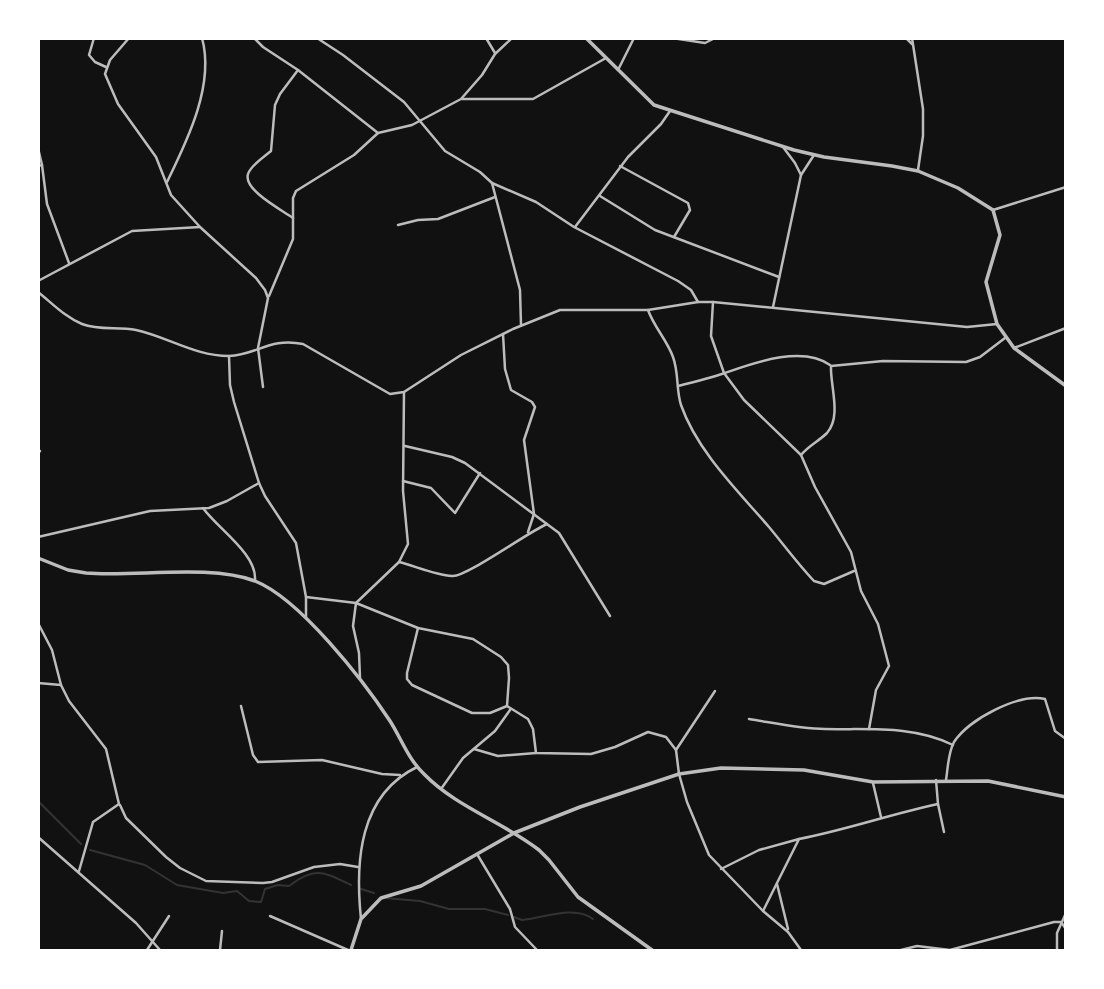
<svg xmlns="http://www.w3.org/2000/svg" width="1104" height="989" font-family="Arial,sans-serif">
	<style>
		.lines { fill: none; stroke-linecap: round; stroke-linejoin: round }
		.stream { stroke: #333; stroke-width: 2 }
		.minor { stroke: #bcbcbc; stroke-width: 2.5 }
		.tertiary { stroke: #bcbcbc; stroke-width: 3.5 }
	</style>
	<rect width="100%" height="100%" fill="#111"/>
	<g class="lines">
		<g class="stream">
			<polyline points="38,801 81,844"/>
			<path d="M 90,850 L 145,865 L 177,885 L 223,893 L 237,891 L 249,901 L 261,902 L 265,889 L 278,885 L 289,886 C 315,866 324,872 351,885"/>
			<polyline points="361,889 374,893"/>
			<polyline points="385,898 420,901 449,909 485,909 508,915"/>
			<path d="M 514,917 L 522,920 C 543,918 575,905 593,919"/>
		</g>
		<g class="minor">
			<polyline points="94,38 89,55 95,62 106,67"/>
			<polyline points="129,38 110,60 105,74 118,104 156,157 171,195 200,227 256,278 265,290 268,298 258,348 263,387"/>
			<polyline points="254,38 263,47 298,70 378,133"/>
			<polyline points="317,38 343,55 404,102 445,151 480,172 492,183 520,290 521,325"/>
			<polyline points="486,38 495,53"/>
			<polyline points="672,38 705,43 715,38"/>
			<polyline points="906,38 912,44"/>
			<polyline points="912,38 923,109 923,136 918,170"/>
			<polyline points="618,70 634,38"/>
			<polyline points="462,99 533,99 606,58"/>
			<polyline points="38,148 42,165"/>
			<polyline points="38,166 42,165 47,204 69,263"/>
			<polyline points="620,166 688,203 690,210 674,237"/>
			<polyline points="801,175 814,155"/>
			<path d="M 167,182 C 187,141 215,85 202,38"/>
			<polyline points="492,183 536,202 574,227 678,281 691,290 698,302"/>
			<polyline points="600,196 655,230 779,277"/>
			<polyline points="993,210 1066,187"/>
			<path d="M 293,218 C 282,210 243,190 248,174 C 251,165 264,157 271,151 L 275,105 L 280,94 L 298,70"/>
			<polyline points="398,225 418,220 438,219 495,197"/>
			<polyline points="575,227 628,157 661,124 670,111"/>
			<polyline points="38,281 132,231 200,227"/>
			<path d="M 38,292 C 53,304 65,317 82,324 C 100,331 118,326 136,330 C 168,337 195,356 229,356 C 257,355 270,337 303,344 L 390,394 L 404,392 L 461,355 L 513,329 L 560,310 L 648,310 L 698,302 L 713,302 L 967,327 L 997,324"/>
			<polyline points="269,296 293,239 293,198 296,191 354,155 378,133 412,125 461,99 482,75 495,54 512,38"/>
			<polyline points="713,302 711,336 724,373 744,400 801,455 815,487 851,552 861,591 878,624 889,666 876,690 869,729"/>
			<polyline points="773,307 801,175 795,163 783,147"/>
			<path d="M 648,310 C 654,327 667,340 673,357 C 679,373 676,390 681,405 C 697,451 738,491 769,527 C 784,545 798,564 814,581 L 824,584 L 854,571"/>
			<polyline points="503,334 505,369 511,390 532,402 535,407 524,440 534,514 528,532"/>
			<polyline points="1014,348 1066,328"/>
			<polyline points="229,356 230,385 234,402 259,483 265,496 296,543 306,597 306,617"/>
			<path d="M 678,386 C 694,382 710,378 725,373 C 754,363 802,345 830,365"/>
			<polyline points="405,446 452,457 465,463 559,533 610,616"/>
			<polyline points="38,453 40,451"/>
			<path d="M 801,455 C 808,446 819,441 827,433 C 842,416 830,386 831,366 L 883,361 L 966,362 L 980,357 L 1005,338"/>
			<polyline points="403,481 431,488 455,513 480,473"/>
			<path d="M 203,508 C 218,529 257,554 255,580"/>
			<polyline points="38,537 150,511 209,508 227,501 259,483"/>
			<path d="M 399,562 C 415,566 435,575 452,576 C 465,578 528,532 547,524"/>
			<polyline points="306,597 356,603 418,628 473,639 501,657 508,665 509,678 507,706 528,719 533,729 536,753 591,754 615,747 648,732 666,737 676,750 679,774 687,802 709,855 763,911 788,932 801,950"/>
			<polyline points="38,623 52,650 61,685 69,701 106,749 119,804 93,822 79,871"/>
			<polyline points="418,628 407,673 407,679 412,685 472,713 490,713 507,706"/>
			<polyline points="360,678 359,653 353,626 356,603 399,562 408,544 403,491 404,392"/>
			<polyline points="38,683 61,685"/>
			<polyline points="241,706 253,755 258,762 322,760 382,774 400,775"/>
			<path d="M 749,719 C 774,723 800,729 825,729 C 868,730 913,725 953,745"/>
			<polyline points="474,749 498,756 536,753"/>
			<polyline points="676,750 715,691"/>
			<polyline points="936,780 938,804 944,832"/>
			<path d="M 946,780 C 948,768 948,753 954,742 C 969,719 1019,693 1045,699 L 1055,731 L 1066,739"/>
			<polyline points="873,783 881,817"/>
			<polyline points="441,789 463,758 495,731 510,710"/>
			<polyline points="120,805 126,818 166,857 180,868 206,881 263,883 272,882 314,867 340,864 358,867"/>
			<polyline points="38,837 136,923 160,950"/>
			<polyline points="477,854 510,909 515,927 537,950"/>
			<polyline points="721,869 759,850 799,839"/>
			<polyline points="777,884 788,929"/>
			<path d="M 763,911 L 799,839 C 846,830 891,814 938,804"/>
			<polyline points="270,916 348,950"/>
			<path d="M 361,919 C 355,862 359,795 417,767"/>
			<polyline points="147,950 169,916"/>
			<polyline points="220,950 222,931"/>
			<polyline points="901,950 917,946 950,950 1054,922 1061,922 1066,929"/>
			<polyline points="1057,950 1057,933 1066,913"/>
		</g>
		<g class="tertiary">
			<polyline points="586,38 654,105 794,150 824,157 892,166 918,171 958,188 993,210 1000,235 986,282 997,324 1014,348 1066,386"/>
			<path d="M 38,558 L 68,570 L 86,573 C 136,577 209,564 255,581 C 300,599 363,680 390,721 C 401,738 408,759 424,774 C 456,807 503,822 539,850 L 549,860 L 578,897 L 652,950"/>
			<polyline points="351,950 361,919 381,898 421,886 514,833 580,807 679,774 721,768 804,770 873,782 988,781 1066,797"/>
		</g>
	</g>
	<rect width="1104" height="989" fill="none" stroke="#ffffff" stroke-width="80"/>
</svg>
